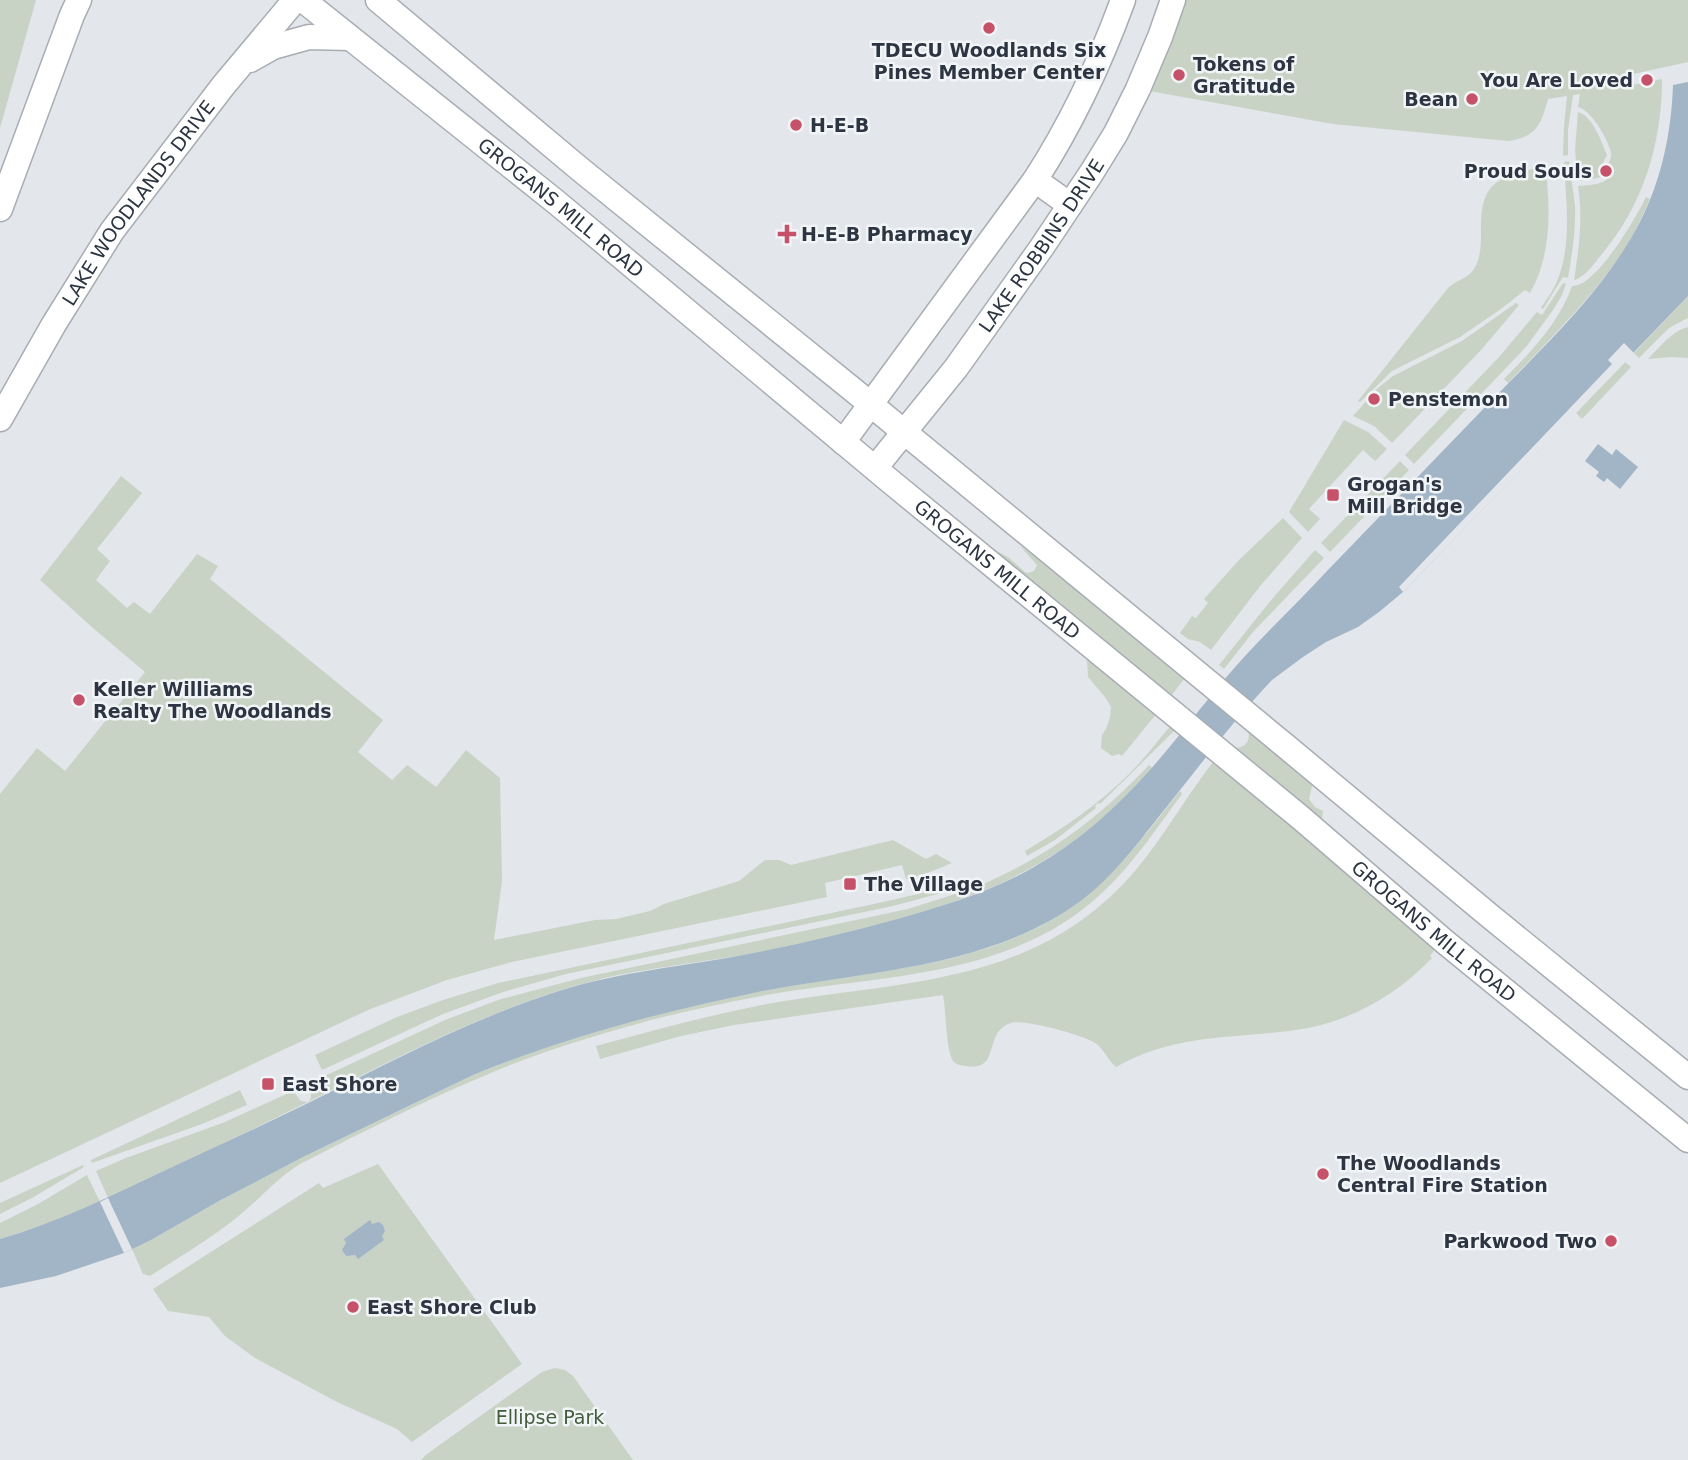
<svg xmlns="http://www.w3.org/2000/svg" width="1688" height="1460" font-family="'DejaVu Sans',sans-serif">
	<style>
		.green { fill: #c9d3c5 }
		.water { fill: #a1b5c7 }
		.pier { fill: #e3e6ea }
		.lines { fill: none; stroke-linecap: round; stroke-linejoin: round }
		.secondary-casing { stroke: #a8adb4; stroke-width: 27 }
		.secondary { stroke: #fff; stroke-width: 24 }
		.poi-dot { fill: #c55269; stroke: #f2f5f7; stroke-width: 2.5 }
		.labels { text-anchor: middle; stroke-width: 5; stroke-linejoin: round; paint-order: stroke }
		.poi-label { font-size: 19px; font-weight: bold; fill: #2c3541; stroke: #f2f5f7; text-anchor: start }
		.street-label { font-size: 19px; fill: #2c3541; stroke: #f2f5f7 }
		.park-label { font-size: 19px; fill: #425c3a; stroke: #f2f5f7 }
	</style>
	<rect width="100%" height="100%" fill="#e3e6ea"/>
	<g class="green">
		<polygon points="0,0 36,0 0,128"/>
		<path d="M 1173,0 L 1688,0 L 1688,62 L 1633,74 L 1633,85 L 1662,79 C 1662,144 1643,206 1601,255 C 1594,264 1585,277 1574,280 C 1579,248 1583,219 1578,186 C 1591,185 1608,185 1613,171 L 1611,168 L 1606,168 C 1609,163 1612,158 1611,152 C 1607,138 1592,111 1578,107 L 1580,94 L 1573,95 L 1568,130 L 1568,155 L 1563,156 L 1564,126 L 1567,96 L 1548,99 C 1541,125 1536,137 1508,141 L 1333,124 L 1138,89 Z"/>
		<path d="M 1578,112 C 1593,116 1601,141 1607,155 L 1599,170 L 1602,174 L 1606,174 L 1598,178 L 1578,181 L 1575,150 Z"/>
		<path d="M 1569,161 C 1571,176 1573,191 1575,206 C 1576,230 1572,254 1568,278 L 1563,277 L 1543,309 L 1541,308 C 1547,299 1554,289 1558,279 C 1572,242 1566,200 1564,162 Z"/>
		<path d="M 1538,168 L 1543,168 C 1548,176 1547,186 1548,195 C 1550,229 1547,263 1530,293 L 1525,290 L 1501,309 L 1460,337 L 1392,371 L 1360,402 L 1358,401 L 1448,288 C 1456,280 1468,279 1474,269 C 1481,258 1481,244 1481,232 C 1480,185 1494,177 1538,168 Z"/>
		<path d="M 1646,197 L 1650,199 C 1642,217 1634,235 1623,252 C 1590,300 1548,341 1508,383 L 1504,379 C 1531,352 1559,323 1572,286 C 1596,287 1636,218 1646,197 Z"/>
		<polygon points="1563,283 1566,284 1562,295 1553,310 1526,347 1414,464 1405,455 1499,357 1537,312 1542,315"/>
		<polygon points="1688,296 1688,318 1669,328 1639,358 1634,353"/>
		<polygon points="1516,303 1519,305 1482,349 1392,443 1374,426 1353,416 1378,388 1393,376 1462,341"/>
		<path d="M 1688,327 L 1688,358 L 1672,357 L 1648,359 C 1660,347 1672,331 1688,327 Z"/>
		<polygon points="1625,362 1631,367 1582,419 1576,413"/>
		<polygon points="1344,420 1368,432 1387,449 1375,461 1363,450 1309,509 1320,519 1308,532 1289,512"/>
		<polygon points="1400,461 1409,470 1330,552 1321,543"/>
		<polygon points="121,476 142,493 97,549 110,561 96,580 127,608 134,602 150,614 197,554 218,566 210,579 383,720 358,752 392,780 407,765 436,787 466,750 500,778 502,881 494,940 595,920 616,919 650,911 664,904 739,881 765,860 779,860 791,865 893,840 926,859 936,854 952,863 930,872 906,879 902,865 825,883 827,897 512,962 447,980 368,1010 0,1183 0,794 37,748 65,771 145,672 93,628 40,580"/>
		<polygon points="1283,518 1302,538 1261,585 1211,650 1200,642 1188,639 1180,633 1192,616 1196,618 1208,603 1204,599 1240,559"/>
		<polygon points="987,546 1008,557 1025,572 1028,573 1034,571 1037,565 1020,546 1059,574 1185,678 1171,696"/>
		<polygon points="1315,550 1324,558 1253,632 1224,669 1219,665 1272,599"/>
		<polygon points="1087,659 1157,713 1122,756 1119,754 1112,756 1101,748 1102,735 1106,729 1110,717 1111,707 1105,697 1088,677"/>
		<path d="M 1171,725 L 1176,729 L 1100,804 L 1098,803 L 1095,806 L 1096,808 L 1055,840 L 1027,856 L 1025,851 C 1062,829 1098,805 1129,774 C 1144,759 1157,742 1171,725 Z"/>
		<path d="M 1248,729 L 1313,782 L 1309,799 L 1315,807 L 1323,811 L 1322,819 L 1234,748 C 1246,748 1251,741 1248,729 Z"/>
		<path d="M 1214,761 L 1437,947 L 1430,956 L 1432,958 C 1400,992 1355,1019 1308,1028 C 1240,1040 1180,1031 1116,1067 C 1108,1060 1104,1049 1095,1043 C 1083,1035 1024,1019 1011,1023 C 982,1032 1002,1072 966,1066 C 960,1065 955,1065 952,1059 C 946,1047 946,1011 943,995 L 734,1025 L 681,1036 L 600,1059 L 596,1046 C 651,1031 706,1016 762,1005 C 885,982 1013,988 1111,896 C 1153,858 1179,805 1214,761 Z"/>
		<path d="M 1149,765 L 1152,768 C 1137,784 1122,801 1106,815 C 1069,848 1027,873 981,892 L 979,886 C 1048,856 1097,820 1149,765 Z"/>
		<path d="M 1180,791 L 1182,794 C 1153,833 1126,875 1087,906 C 1009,969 906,975 812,988 C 758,995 704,1007 651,1020 C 604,1033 556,1047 510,1065 C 438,1094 368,1129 300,1164 C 276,1179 262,1197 241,1214 C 212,1238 181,1256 150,1276 L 143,1274 L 132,1249 L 151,1240 L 219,1201 L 305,1156 L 473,1075 C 574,1033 682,1005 789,986 C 881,970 981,965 1063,913 C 1111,882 1145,835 1180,791 Z"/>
		<polygon points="969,878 971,883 949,890 948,888 944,890 945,892 893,906 566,974 506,991 443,1014 322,1070 315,1055 397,1017 443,1000 498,983 874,904 918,894"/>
		<path d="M 974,888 L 975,894 C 912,917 844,936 778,949 C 725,959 671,965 618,975 C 511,998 411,1051 314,1099 C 246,1133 177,1165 108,1198 L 96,1171 L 126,1158 L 225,1122 L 293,1091 L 301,1101 L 308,1102 L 311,1098 L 311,1093 L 301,1087 L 445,1020 L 501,999 L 581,978 L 908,909 Z"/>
		<polygon points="240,1090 247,1105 202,1124 92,1163 91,1160"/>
		<polygon points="378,1164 522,1364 412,1442 397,1429 337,1402 255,1358 225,1336 209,1317 168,1311 153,1289 319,1183 323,1188"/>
		<polygon points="83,1165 84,1167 32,1198 0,1214 0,1203"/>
		<polygon points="87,1175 100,1202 44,1225 0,1239 0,1223 38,1204"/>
		<polygon points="555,1368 565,1370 573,1376 633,1460 421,1460 427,1454 542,1372"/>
	</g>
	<g class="water">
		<path d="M 1688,82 L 1688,296 L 1403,592 L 1379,612 L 1358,627 L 1326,642 L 1303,657 L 1272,680 C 1231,723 1195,772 1157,819 C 1135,847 1111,878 1082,900 C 989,969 867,970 758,992 C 661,1012 565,1037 473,1075 L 305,1156 L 219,1201 L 151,1240 L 124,1253 L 56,1276 L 0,1288 L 0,1239 C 59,1222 113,1195 168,1169 C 213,1148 259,1127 304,1105 C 381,1067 457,1026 538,998 C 601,975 661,969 727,958 C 783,948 839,935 894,920 C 942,906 991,892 1034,867 C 1078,842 1115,809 1149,771 C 1182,734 1211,693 1245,656 C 1272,627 1300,600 1327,571 C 1382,514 1436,458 1491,401 C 1537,353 1590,304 1625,248 C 1657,199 1671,143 1673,85 Z"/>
		<polygon points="1598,444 1612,455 1616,449 1638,467 1620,489 1607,478 1604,482 1596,476 1599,472 1585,461"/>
		<polygon points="370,1220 372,1224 379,1222 383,1225 385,1231 382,1236 384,1240 358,1259 355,1255 346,1256 342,1250 346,1243 344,1239"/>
	</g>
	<g class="pier">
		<polygon points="1624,343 1634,353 1403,592 1399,587 1612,364 1608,360"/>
		<polygon points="108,1198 132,1249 124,1253 100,1202"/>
	</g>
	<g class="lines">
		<defs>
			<g id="secondary">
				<path id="s1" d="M 303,0 L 556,202 L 890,481 L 1301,818 L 1445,942 L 1688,1140"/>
				<polyline points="378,0 581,170 852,389 1288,748 1491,917 1688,1077"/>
				<polyline points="250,60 273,47 309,37 350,38"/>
				<polyline points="1035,180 1070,205"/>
				<polyline points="0,209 72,15 79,0"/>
				<path id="s2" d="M 0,419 L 54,324 L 112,231 L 223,86 L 295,0"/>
				<path d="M 843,442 L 1035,180 C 1072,123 1100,63 1123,0"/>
				<path id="s3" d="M 875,468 L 956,368 L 1042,247 L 1092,172 L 1116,133 L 1138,89 L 1160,37 L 1173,0"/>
			</g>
		</defs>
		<use href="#secondary" class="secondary-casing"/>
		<use href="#secondary" class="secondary"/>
	</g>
	<g class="poi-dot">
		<circle cx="989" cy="28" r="7"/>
		<circle cx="1179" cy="75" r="7"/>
		<circle cx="1647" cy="80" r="7"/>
		<circle cx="1472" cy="99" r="7"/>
		<circle cx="796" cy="125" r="7"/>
		<circle cx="1606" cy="171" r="7"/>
		<path d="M783.5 223.5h7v7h7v7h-7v7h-7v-7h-7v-7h7z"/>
		<circle cx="1374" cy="399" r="7"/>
		<rect x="1326" y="488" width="14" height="14" rx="3.5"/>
		<circle cx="79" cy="700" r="7"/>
		<rect x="843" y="877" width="14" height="14" rx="3.5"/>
		<rect x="261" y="1077" width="14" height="14" rx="3.5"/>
		<circle cx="1323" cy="1174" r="7"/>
		<circle cx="1611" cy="1241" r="7"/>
		<circle cx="353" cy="1307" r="7"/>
	</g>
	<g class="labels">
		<g class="poi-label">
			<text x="989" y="57" text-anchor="middle">TDECU Woodlands Six<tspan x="989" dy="22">Pines Member Center</tspan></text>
			<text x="1193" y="71">Tokens of<tspan x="1193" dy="22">Gratitude</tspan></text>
			<text x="1633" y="87" text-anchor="end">You Are Loved</text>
			<text x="1458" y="106" text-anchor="end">Bean</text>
			<text x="810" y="132">H-E-B</text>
			<text x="1592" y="178" text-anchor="end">Proud Souls</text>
			<text x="801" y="241">H-E-B Pharmacy</text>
			<text x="1388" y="406">Penstemon</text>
			<text x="1347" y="491">Grogan's<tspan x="1347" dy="22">Mill Bridge</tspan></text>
			<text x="93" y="696">Keller Williams<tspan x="93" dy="22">Realty The Woodlands</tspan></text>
			<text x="864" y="891">The Village</text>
			<text x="282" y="1091">East Shore</text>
			<text x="1337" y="1170">The Woodlands<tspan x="1337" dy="22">Central Fire Station</tspan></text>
			<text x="1597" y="1248" text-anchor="end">Parkwood Two</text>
			<text x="367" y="1314">East Shore Club</text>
		</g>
		<g class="street-label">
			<text dy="7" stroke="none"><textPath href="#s2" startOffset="257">LAKE WOODLANDS DRIVE</textPath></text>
			<text dy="7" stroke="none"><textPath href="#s1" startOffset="331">GROGANS MILL ROAD</textPath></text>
			<text dy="7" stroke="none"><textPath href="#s3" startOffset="278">LAKE ROBBINS DRIVE</textPath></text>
			<text dy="7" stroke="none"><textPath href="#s1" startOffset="898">GROGANS MILL ROAD</textPath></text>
			<text dy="7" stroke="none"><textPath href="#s1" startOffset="1465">GROGANS MILL ROAD</textPath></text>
		</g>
		<g class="park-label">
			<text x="550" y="1424">Ellipse Park</text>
		</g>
	</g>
</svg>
